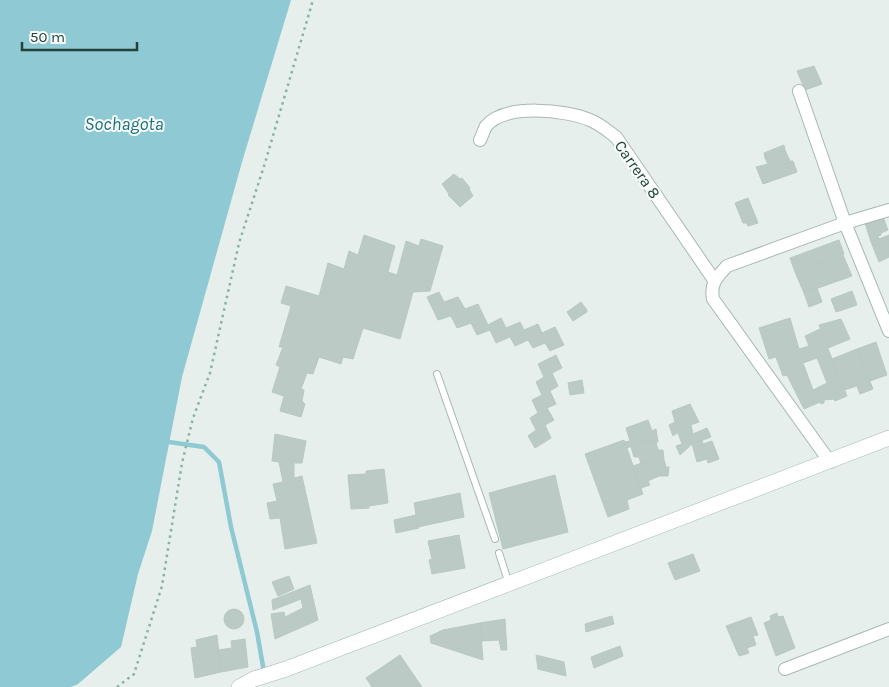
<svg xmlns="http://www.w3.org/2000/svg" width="889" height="687" font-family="Karla,sans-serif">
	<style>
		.water { fill: #8ec9d4 }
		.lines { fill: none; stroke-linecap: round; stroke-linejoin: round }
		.stream { stroke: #8ec9d4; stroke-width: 4.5 }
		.building { fill: #bbcac4; stroke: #b8c9c2; fill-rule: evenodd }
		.service-casing { stroke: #a8b8b2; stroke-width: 8 }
		.minor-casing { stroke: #a8b8b2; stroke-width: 14 }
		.secondary-casing { stroke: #a4bbb3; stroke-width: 16 }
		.path { stroke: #86b3a5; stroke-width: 2.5; stroke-dasharray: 2.5 4; stroke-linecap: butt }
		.service { stroke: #fff; stroke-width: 6 }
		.minor { stroke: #fff; stroke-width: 12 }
		.secondary { stroke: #fff; stroke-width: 15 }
		.labels { text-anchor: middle; stroke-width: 4; stroke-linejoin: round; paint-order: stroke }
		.street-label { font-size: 16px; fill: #24423a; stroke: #f7fbf9 }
		.water-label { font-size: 18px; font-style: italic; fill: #1c6f80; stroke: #f7fbf9 }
	</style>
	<rect width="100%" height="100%" fill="#e6efeb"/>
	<polygon class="water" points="0,0 291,0 242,162 182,377 152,531 138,574 121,647 78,684 71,687 0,687"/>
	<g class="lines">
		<polyline class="stream" points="169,442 204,447 219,462 231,527 257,632 264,672"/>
	</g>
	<g class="building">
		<polygon points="814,66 822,84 805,90 797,71"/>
		<polygon points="784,145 785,150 765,158 764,153"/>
		<polygon points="785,150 790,161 793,161 797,172 763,184 756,167 768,164 765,158"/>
		<polygon points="454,174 460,179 462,178 470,188 469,189 473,196 460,207 448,195 449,194 442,184"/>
		<polygon points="748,198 758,223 748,226 746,223 743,223 735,203"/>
		<polygon points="883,217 888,230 881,233 881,235 878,236 879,239 871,242 865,223"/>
		<polygon points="364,235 395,246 388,272 397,275 406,241 419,246 421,239 443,246 430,291 413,292 400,339 363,328 353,359 343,357 341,364 319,357 313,374 307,373 301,389 304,390 302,401 305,404 301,417 280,411 284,396 272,392 280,367 276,365 283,347 279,347 291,306 281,303 286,286 319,296 328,263 344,269 349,251 358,255"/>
		<polygon points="889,235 889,257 879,262 871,242"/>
		<polygon points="839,240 844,254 795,272 790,258"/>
		<polygon points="843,255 852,276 804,293 795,272"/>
		<polygon points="817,288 822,302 809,307 804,293"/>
		<polygon points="852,291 857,305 836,312 831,299"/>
		<polygon points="439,292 444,302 458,297 465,309 478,304 488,325 501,318 506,328 520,322 524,330 538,324 542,333 555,327 564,345 550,351 545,343 533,348 528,340 515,346 510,337 496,343 490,330 477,335 471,323 457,328 451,316 438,320 427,297"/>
		<polygon points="581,302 587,310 587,312 573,321 567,312"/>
		<path d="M 790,318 L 799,349 L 809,346 L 805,336 L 820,329 L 847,396 L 835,401 L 833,399 L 824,400 L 824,403 L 821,404 L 820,402 L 804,409 L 787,375 L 783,376 L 776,357 L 769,359 L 759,328 ZM 817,358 L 827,383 L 813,390 L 803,363 Z"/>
		<polygon points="841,319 850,339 828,348 819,325"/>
		<polygon points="876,342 887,375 870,381 857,349"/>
		<polygon points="857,349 873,389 860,394 857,386 844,390 832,359"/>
		<polygon points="556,355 562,368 552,373 558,386 550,391 556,404 547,408 554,420 545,425 551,438 535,448 528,436 536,430 530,418 538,413 532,400 542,395 536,382 544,377 538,364"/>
		<polygon points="582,380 584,393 570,395 568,383"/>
		<polygon points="690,404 699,422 685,427 673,436 669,425 675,422 672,411"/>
		<polygon points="648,420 652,431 656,429 658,442 645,441 627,448 625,442 630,441 626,428"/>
		<polygon points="691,425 693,434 707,428 711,437 692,444 680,455 676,446 682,444 678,433 685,427"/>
		<polygon points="275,434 306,441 302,463 294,463 294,478 302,476 317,543 285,549 280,518 270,519 267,503 277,501 273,484 283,482 279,462 272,461"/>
		<polygon points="624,440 643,494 627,500 629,509 608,517 585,454"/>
		<polygon points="702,440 703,444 712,441 719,459 708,463 707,459 697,462 692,444"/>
		<polygon points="645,441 656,442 658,450 663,450 664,460 650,460 641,464 639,457 634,457 631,447"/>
		<polygon points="650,460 664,460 666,467 669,467 668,476 659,476 648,481 650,485 641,488 633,466"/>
		<polygon points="384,469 388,503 369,506 369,508 351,509 348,475 366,474 366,471"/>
		<polygon points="555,475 568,532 503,549 489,493"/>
		<polygon points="460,493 464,517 418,527 414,503"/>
		<polygon points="416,515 419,528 396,533 394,520"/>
		<polygon points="459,535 465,568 432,574 429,560 432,559 428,541"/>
		<polygon points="693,554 700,571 675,580 668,563"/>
		<polygon points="289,576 294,589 278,596 272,582"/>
		<polygon points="310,585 318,620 275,639 271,614 284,612 285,617 303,608 301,599 273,610 272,600"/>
		<circle cx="234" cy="619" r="10"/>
		<polygon points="777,613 778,617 783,616 795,648 776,656 764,623 771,620 770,616"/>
		<polygon points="612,616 614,624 586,632 585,624"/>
		<polygon points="751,617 758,635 753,636 756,645 747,648 749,653 739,656 726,626"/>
		<polygon points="505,619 507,650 501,650 499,640 482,641 480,623"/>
		<polygon points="480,623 483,660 431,643 430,636 443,630"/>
		<polygon points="217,635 221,672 195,678 191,648 197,647 196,640"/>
		<polygon points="245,639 248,667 221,672 218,650 232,648 231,641"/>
		<polygon points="620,646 623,656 594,668 591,657"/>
		<polygon points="400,655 422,687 372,687 366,678"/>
		<polygon points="536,655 564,662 566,676 538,669"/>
	</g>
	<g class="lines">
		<defs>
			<g id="service">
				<polyline points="437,374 495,539"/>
				<polyline points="499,553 509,584"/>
			</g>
			<g id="minor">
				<polyline points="799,91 845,223 889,331"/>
				<path d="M 480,140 C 482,136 484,130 486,126 C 505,103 566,110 590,120 C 600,124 608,131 616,137 L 714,280"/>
				<path d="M 830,462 L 713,299 C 710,283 717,277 727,266 L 845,223 L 889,210"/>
				<polyline points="785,669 889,629"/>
			</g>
			<polyline id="secondary" points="239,687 254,679 286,669 889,438"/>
		</defs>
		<use href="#service" class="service-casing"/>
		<use href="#minor" class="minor-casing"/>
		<use href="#secondary" class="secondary-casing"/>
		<polyline class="path" points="117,687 134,674 162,586 182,463 193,418 210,373 239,243 265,163 313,0"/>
		<use href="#service" class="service"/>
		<use href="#minor" class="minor"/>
		<use href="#secondary" class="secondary"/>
	</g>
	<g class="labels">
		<g class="street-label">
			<text transform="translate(638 169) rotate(55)" y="6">Carrera 8</text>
		</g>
		<g class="water-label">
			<text x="124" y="130">Sochagota</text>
		</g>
	</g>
	<path d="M22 42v8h115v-8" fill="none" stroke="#24423a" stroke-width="2.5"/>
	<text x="30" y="42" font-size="15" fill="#24423a" stroke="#f7fbf9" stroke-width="4" paint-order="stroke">50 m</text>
</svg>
